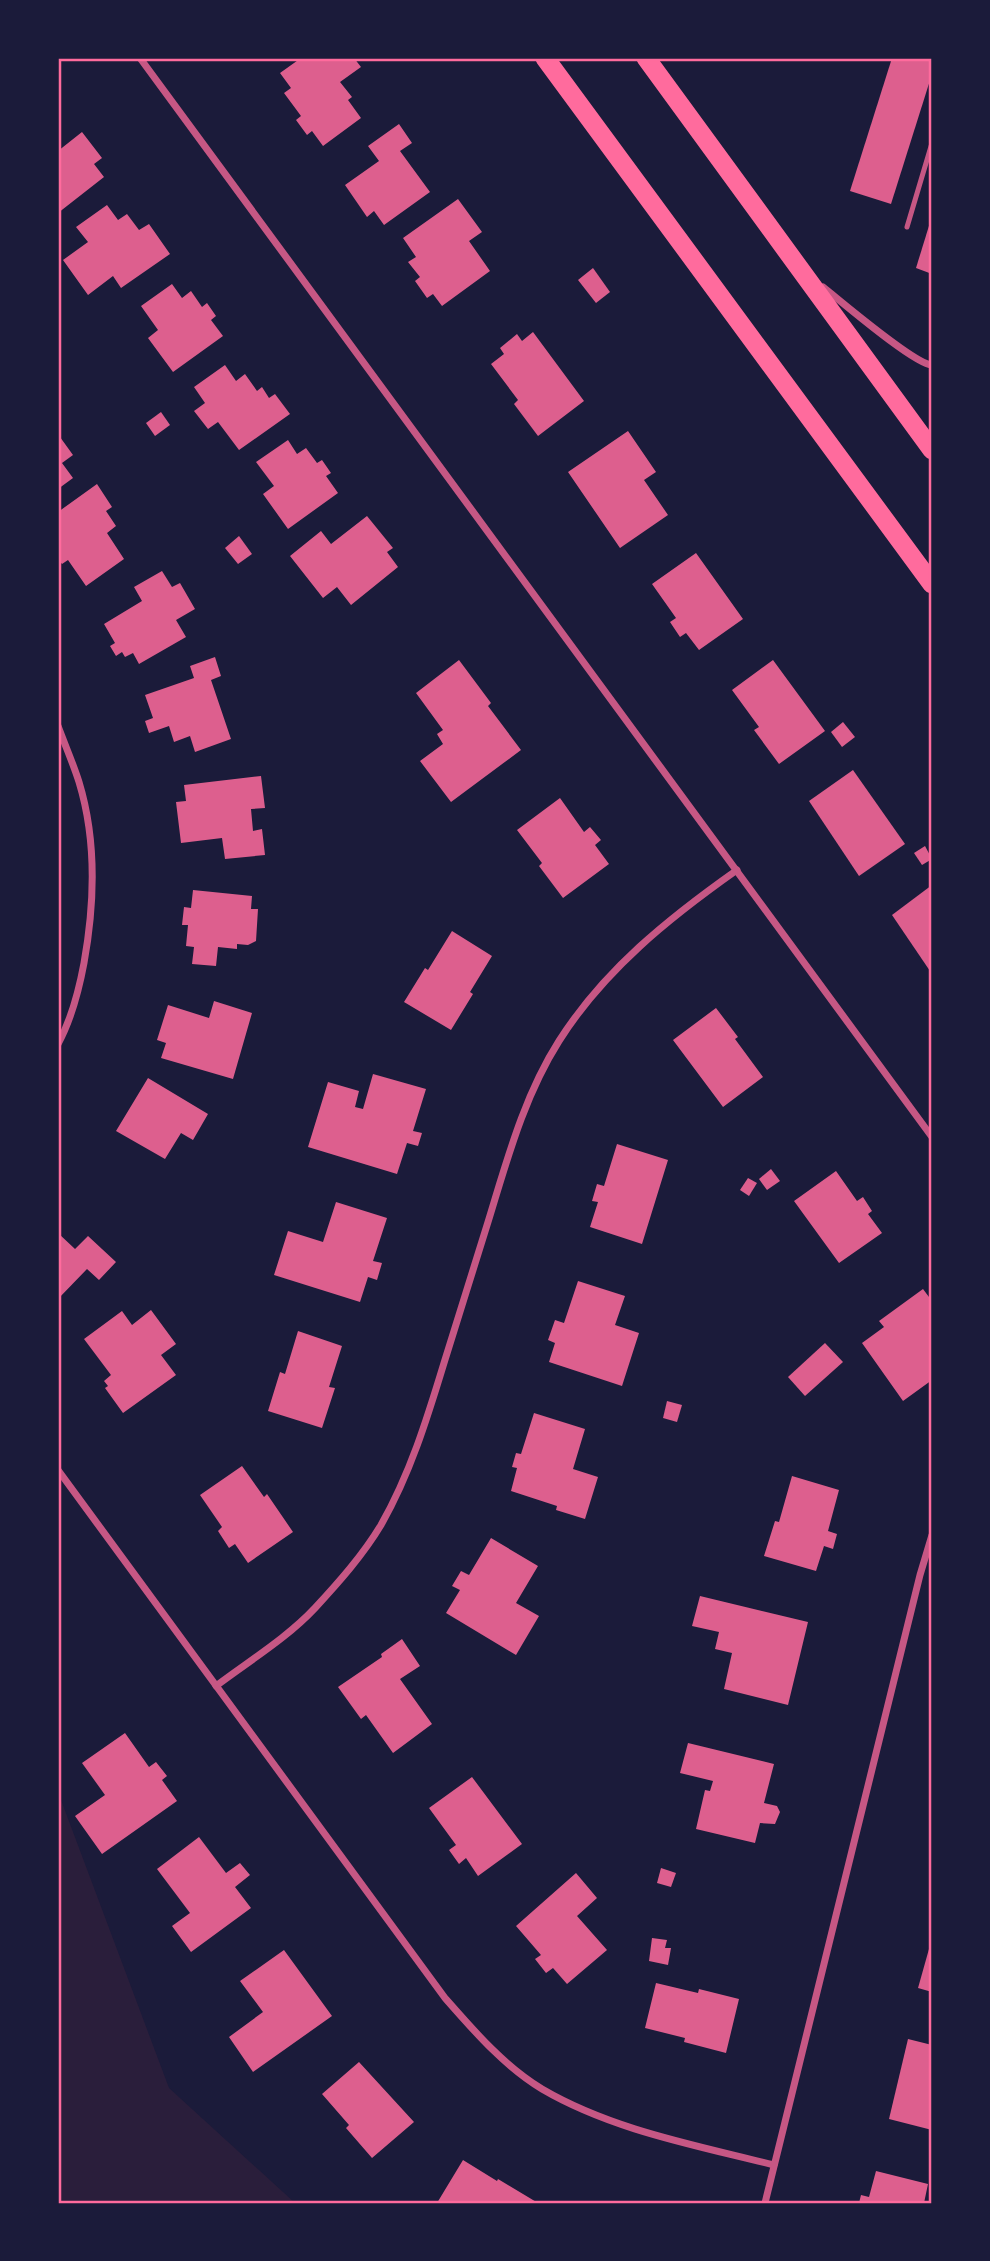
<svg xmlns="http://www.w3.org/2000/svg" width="990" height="2261" font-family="'DM Sans',sans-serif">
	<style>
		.green { fill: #2a1e3b }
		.building { fill: #dd5f8e }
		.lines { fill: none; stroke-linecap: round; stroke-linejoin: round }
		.service { stroke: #c65784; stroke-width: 5 }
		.minor { stroke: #c65784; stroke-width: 7 }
		.trunk { stroke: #ff6b9d; stroke-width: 19 }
		.neatline { fill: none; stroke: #ff6b9d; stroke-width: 2.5 }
	</style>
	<rect width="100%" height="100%" fill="#1b1b3a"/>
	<polygon class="green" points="58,1792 169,2088 295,2203 58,2203"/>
	<g class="building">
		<polygon points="301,58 354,58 361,67 340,82 352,97 348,100 361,118 323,146 312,131 307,135 296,120 301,116 284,93 291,88 280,73"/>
		<polygon points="892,58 932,58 932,74 891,204 850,191"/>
		<polygon points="399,124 412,143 400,151 430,192 384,225 374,211 367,217 345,185 379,161 368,146"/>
		<polygon points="82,132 102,158 94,164 104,177 58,213 58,151"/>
		<polygon points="458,199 482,232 469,241 490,271 442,306 433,294 427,298 415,281 420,277 408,262 416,257 403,238"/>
		<polygon points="107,205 118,220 127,214 139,230 149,224 170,254 121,288 113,276 88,295 63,260 88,242 76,227"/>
		<polygon points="932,216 932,274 916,268"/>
		<polygon points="593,268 610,292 596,303 578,280"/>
		<polygon points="172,284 182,298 191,291 202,307 207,303 216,316 211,320 223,336 173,372 148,338 158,330 141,306"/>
		<polygon points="533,332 584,401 538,436 514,404 518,400 491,364 504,354 500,348 517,334 522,341"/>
		<polygon points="225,365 236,381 245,374 257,391 262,387 269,398 275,394 290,414 239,450 218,422 208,429 194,411 205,403 194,387"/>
		<polygon points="161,412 170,425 155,436 146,423"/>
		<polygon points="628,431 656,472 644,480 668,515 620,548 568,472"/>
		<polygon points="60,437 73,455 62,463 73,478 58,489 58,438"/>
		<polygon points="288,440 297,454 306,448 317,463 322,460 331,473 326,476 338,493 288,529 263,494 274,486 256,462"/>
		<polygon points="97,484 112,507 106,511 116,526 107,533 124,559 86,586 68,560 62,564 58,559 58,512"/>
		<polygon points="367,516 393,548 387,552 398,567 351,605 337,587 323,598 290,556 321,531 331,544"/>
		<polygon points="239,536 252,554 238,564 225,548"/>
		<polygon points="696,553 743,619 699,650 686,633 680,637 670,622 676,618 652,584"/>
		<polygon points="162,571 172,587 180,583 195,609 176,620 186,637 139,664 133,653 125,657 122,652 116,656 110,646 115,643 104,624 142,601 134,587"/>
		<polygon points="215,657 221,676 211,680 231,739 195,752 190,736 174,742 169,726 149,733 145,721 153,718 145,695 194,678 190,666"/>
		<polygon points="459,660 491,703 488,706 521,750 451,802 420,761 443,744 437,734 443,730 416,693"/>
		<polygon points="773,660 825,731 779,764 754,730 759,727 732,690"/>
		<polygon points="843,722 855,737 842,747 831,732"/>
		<polygon points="853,770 905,844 859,876 809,801"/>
		<polygon points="261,776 265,808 251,809 253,831 262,829 265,855 225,859 222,838 181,843 176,802 186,801 184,785"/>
		<polygon points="560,798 584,832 590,827 601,840 595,845 609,864 563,898 539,866 542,863 517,830"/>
		<polygon points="925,846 932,859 922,865 914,853"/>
		<polygon points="932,885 932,974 892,915"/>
		<polygon points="193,890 252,896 251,909 258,909 256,941 248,945 237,944 237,949 218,947 216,966 192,964 194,947 186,946 188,925 182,925 184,907 191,908"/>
		<polygon points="452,931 492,956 470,992 473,994 451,1030 404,1002 425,968 428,970"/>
		<polygon points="214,1001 252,1013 233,1079 161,1058 166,1043 157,1040 168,1005 209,1018"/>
		<polygon points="716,1008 738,1037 735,1039 763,1077 723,1107 673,1040"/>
		<polygon points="373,1074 426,1089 413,1131 422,1133 418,1146 407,1143 397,1174 308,1147 328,1082 359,1091 355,1107 363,1109"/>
		<polygon points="148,1078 208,1114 193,1140 181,1133 165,1159 116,1131"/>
		<polygon points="617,1144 668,1160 642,1244 590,1227 598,1202 592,1201 597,1184 604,1186"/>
		<polygon points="771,1169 780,1181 767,1190 759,1179"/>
		<polygon points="836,1171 857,1201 863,1197 872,1211 868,1214 882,1233 839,1263 794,1201"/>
		<polygon points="748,1178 757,1183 749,1196 740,1190"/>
		<polygon points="336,1202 387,1218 373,1261 382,1263 377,1280 368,1277 360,1302 274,1275 288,1231 323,1242"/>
		<polygon points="58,1233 75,1249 88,1236 116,1262 99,1280 87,1269 58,1299"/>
		<polygon points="578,1281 625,1296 615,1325 639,1333 622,1386 549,1362 555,1343 548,1340 555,1320 564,1323"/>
		<polygon points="923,1289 932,1301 932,1380 903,1401 862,1343 884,1327 879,1321"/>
		<polygon points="151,1310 176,1344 161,1355 176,1375 123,1413 105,1388 108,1386 104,1381 111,1375 84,1339 122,1311 132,1325"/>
		<polygon points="298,1331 342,1346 329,1387 335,1388 322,1428 268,1411 280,1372 285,1374"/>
		<polygon points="825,1343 843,1362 805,1396 788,1377"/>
		<polygon points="667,1401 682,1405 677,1422 663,1418"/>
		<polygon points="534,1413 585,1429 573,1469 598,1477 585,1519 556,1510 557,1506 511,1491 517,1468 512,1467 516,1453 521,1454"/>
		<polygon points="242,1466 264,1497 267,1494 293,1532 248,1563 235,1544 229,1548 218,1531 222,1527 200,1495"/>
		<polygon points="792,1476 839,1490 828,1531 837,1534 833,1549 824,1546 816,1571 764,1556 775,1521 779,1522"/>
		<polygon points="491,1538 538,1566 516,1603 539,1616 516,1655 446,1613 460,1590 452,1586 461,1571 469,1575"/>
		<polygon points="700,1596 808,1622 788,1705 724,1689 732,1653 715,1649 719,1632 692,1626"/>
		<polygon points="402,1639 420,1666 400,1679 432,1724 393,1753 366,1715 361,1719 338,1687 382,1657 381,1654"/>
		<polygon points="125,1733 149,1767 156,1762 167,1776 162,1780 177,1801 102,1854 75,1816 105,1795 82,1763"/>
		<polygon points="688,1743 774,1764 764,1803 777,1806 780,1812 775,1824 760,1823 755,1843 696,1829 705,1790 710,1791 713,1781 680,1773"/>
		<polygon points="472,1777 522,1844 478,1876 466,1858 459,1864 449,1850 456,1845 429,1808"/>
		<polygon points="199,1837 226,1873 240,1863 250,1875 235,1887 251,1908 191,1952 172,1926 190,1913 157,1869"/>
		<polygon points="661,1868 676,1873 671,1887 657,1883"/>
		<polygon points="576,1873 597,1898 577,1916 607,1950 567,1984 553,1968 546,1973 535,1959 541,1955 516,1926"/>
		<polygon points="652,1938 667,1940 665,1948 671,1948 668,1965 649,1961"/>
		<polygon points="929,1949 932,1949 932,1992 918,1988"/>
		<polygon points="284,1950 332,2016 253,2072 229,2037 263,2012 240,1981"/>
		<polygon points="656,1983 698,1993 699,1989 739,1999 726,2053 684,2042 685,2038 645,2028"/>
		<polygon points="908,2039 932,2045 932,2130 889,2119"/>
		<polygon points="359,2062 414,2122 372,2158 346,2128 349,2125 322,2094"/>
		<polygon points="463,2160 497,2181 498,2179 538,2203 437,2203"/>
		<polygon points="876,2171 928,2184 924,2203 859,2203 861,2195 869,2197"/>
	</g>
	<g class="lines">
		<polyline class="service" points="907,227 932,143"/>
		<g class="minor">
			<polyline points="140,58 932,1137"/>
			<path d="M 823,287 C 842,302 914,364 932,365"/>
			<path d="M 58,726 C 65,745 73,763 79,782 C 97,841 95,902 84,963 C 79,990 71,1020 58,1044"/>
			<path d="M 58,1470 L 445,1998 C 474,2031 504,2066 542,2089 C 612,2130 695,2145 774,2165"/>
			<path d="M 216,1686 C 249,1661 287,1638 315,1608 C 339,1582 363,1555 381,1525 C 410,1474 427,1419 444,1363 C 459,1316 473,1269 488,1222 C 507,1160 524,1096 559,1041 C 604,970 669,918 737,870"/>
			<polyline points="765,2203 920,1575 932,1535"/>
		</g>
		<g class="trunk">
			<polyline points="545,58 932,584"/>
			<polyline points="646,58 932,450"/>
		</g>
	</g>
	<rect width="990" height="2261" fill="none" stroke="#1b1b3a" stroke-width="119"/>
	<rect x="60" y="60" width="870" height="2142" class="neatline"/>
</svg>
